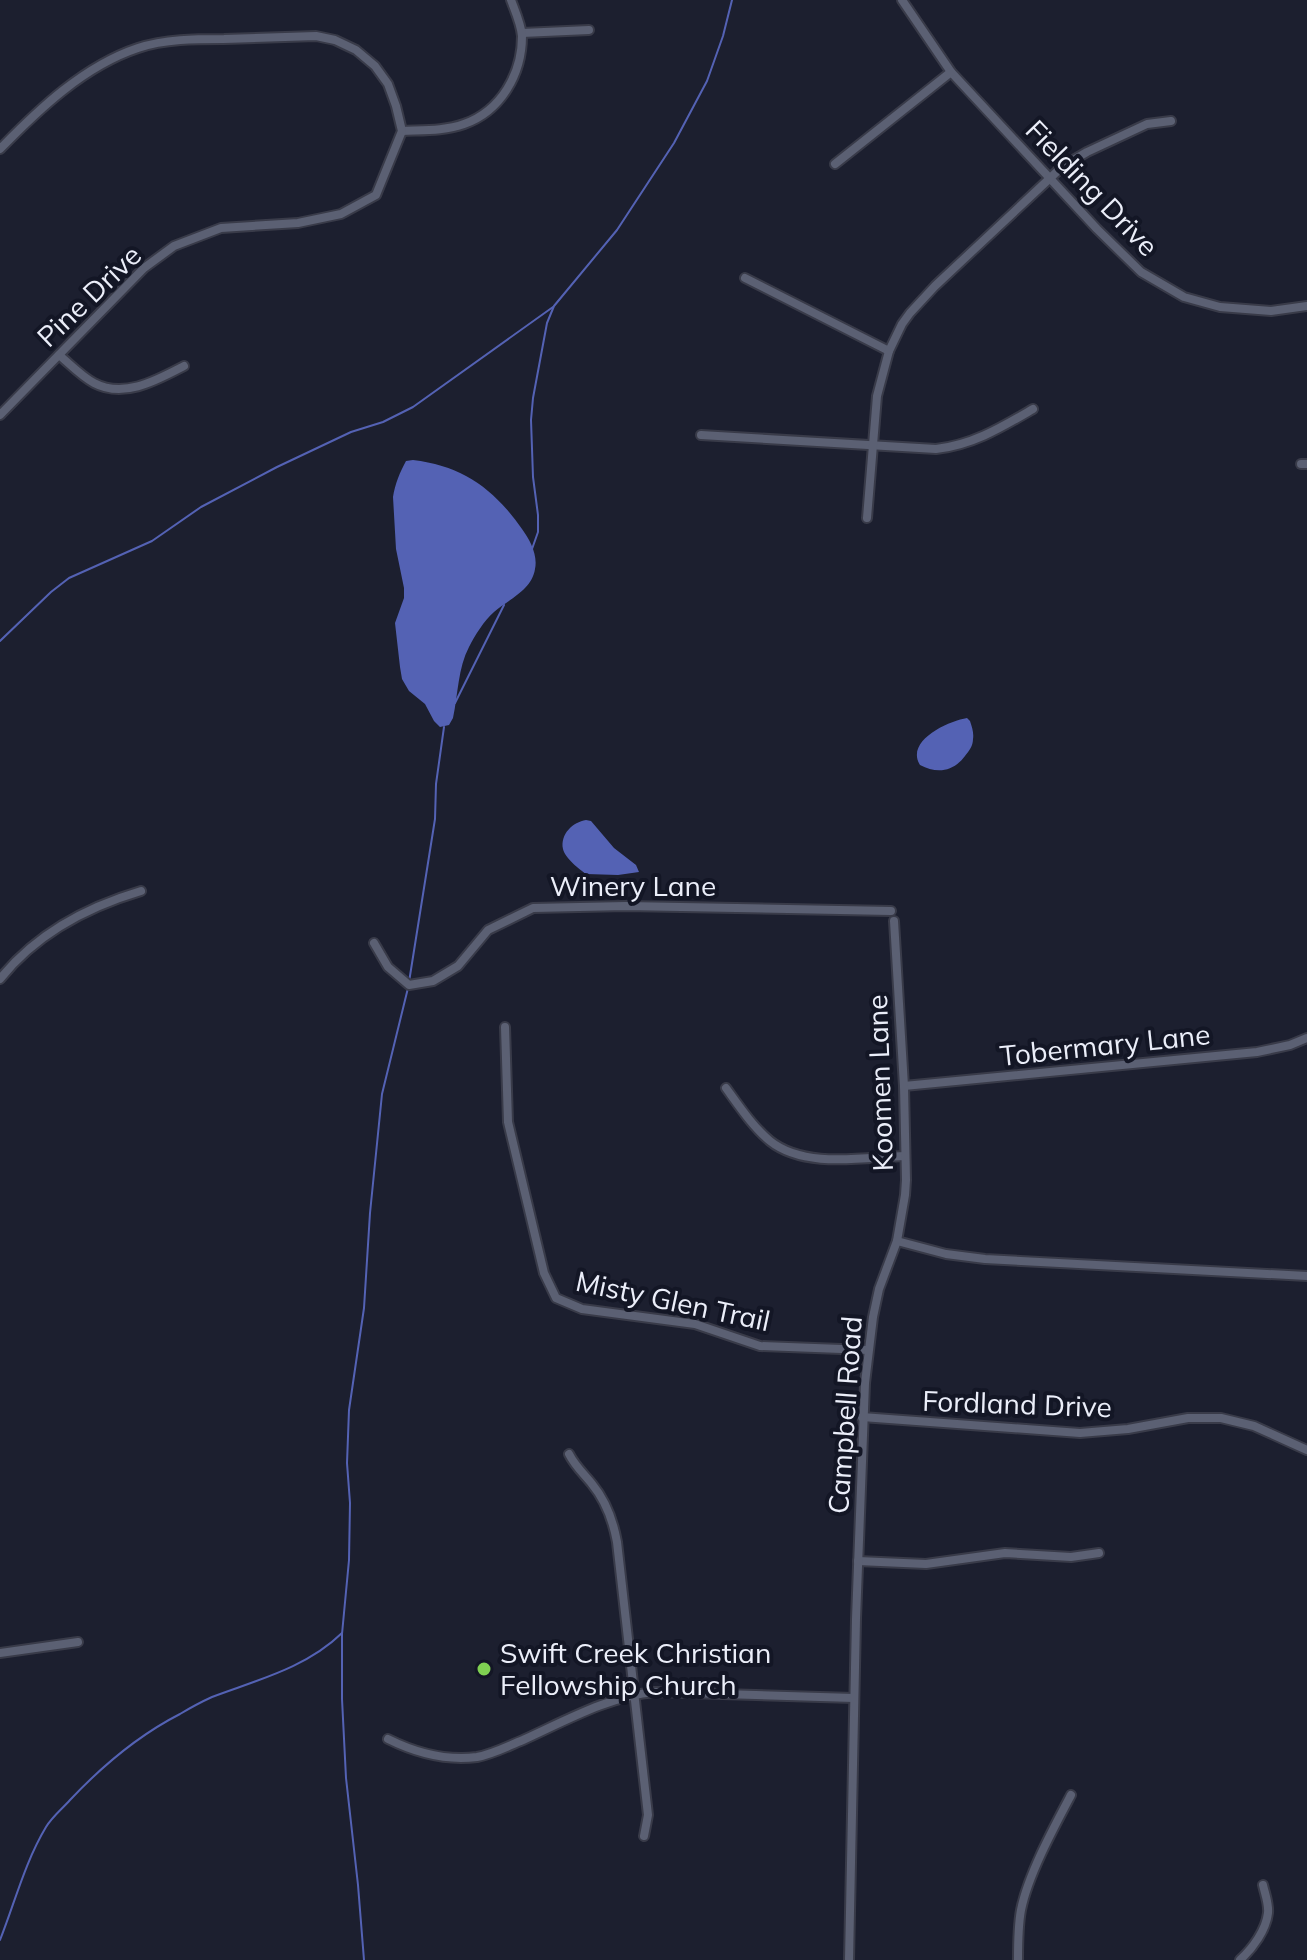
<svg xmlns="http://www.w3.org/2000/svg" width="1307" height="1960" font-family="Mulish,sans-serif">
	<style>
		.water { fill: #5462b4 }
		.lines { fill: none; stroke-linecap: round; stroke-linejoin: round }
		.stream { stroke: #5462b4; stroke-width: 2 }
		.minor-casing { stroke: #393b49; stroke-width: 12 }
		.minor { stroke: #5b6073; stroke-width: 8 }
		.poi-dot { fill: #7fd052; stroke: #131625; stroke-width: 3 }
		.labels { text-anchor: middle; stroke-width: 8; stroke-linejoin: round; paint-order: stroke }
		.street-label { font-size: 28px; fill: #ebeef9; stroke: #131625 }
		.poi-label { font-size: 28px; fill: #ebeef9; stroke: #131625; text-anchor: start }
	</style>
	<rect width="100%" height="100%" fill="#1c1f2f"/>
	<g class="water">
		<path d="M 413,460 C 463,466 494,489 522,529 C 530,540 538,555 535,569 C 532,590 508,600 494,612 C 484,621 475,635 469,647 C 458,668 458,694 453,718 L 449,725 L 440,727 L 434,721 L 425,704 L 409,691 L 402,679 L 400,667 L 395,623 L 404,598 L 404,588 L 396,549 L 393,497 C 395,484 400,472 406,461 Z"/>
		<path d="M 967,718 L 970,721 C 972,727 974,733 973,739 C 973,746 969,751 965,756 C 953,772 937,774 920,765 C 905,741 948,721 967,718 Z"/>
		<path d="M 586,820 L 591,821 L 614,848 L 636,865 L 639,872 L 618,875 L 586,874 C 579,869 565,858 563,849 C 560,834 573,822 586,820 Z"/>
	</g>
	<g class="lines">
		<g class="stream">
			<polyline points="532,549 538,532 538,515 533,477 531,420 533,398 547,323 554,306 617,230 674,143 707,81 723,36 732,0"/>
			<polyline points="0,641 51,592 69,578 152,541 201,507 277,467 351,432 383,422 413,407 553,307"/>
			<polyline points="455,703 504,605"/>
			<polyline points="409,982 435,819 436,784 444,727"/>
			<path d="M 0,1940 C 15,1902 25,1862 46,1827 C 52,1817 62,1809 70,1800 C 103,1765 137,1736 180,1714 C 190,1708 201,1702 212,1697 C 257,1680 306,1668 342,1633"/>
			<polyline points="364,1960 358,1885 346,1778 342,1699 342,1634 349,1560 350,1503 347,1463 349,1410 364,1308 370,1213 382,1094 408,988"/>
		</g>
		<defs>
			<g id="minor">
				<polyline points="902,0 951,72 1097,229 1141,272 1184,297 1220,307 1271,311 1307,306"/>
				<polyline points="522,33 589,30"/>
				<path d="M 402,131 C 422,130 445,131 464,124 C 501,111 522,74 522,36 C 521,24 515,11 511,0"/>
				<path d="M 0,149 C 39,109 84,66 138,48 C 165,39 195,39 224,39 C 254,38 285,37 316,36 L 335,40 L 356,50 L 375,66 L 388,84 L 396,106 L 402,131 L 376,195 L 341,214 L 298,223 L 221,228 L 174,246 L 144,268 L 0,415"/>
				<polyline points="835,164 951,72"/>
				<polyline points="745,278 889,351"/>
				<path d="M 59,355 C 70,364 81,376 94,383 C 124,399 157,380 184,366"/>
				<path d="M 701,435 L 936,449 C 973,445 1002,427 1033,409"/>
				<polyline points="1301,464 1307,464"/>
				<polyline points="867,518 877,396 889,351 902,324 910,313 935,286 1063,166 1087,152 1147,124 1171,121"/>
				<polyline points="374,943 388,967 409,985 433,981 458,966 488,930 533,908 626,906 891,911"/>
				<path d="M 0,979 C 36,934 87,907 141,891"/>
				<polyline points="505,1027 508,1122 544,1273 556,1298 582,1309 695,1324 760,1346 868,1350"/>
				<polyline points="904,1086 1257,1052 1290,1045 1307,1038"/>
				<path d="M 726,1088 C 739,1106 753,1127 770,1141 C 805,1169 864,1157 905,1156"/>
				<polyline points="897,1241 946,1254 985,1259 1307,1276"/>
				<polyline points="862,1417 1080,1433 1128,1429 1188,1418 1221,1418 1254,1426 1307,1450"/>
				<path d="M 569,1454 C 575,1466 584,1474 592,1484 C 606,1501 613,1520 617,1542 L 648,1815 L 644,1836"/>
				<polyline points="858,1561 926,1564 1005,1553 1071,1557 1099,1553"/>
				<polyline points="0,1653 78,1642"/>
				<path d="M 388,1739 C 416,1753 445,1761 477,1757 C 493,1754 508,1746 523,1740 C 565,1721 609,1696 655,1692 L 854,1698"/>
				<polyline points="849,1960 856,1619 865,1383 873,1317 879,1289 897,1241 905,1195 906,1180 904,1086 894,921"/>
				<path d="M 1018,1960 C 1018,1943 1018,1926 1021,1910 C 1028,1875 1054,1827 1071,1795"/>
				<path d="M 1240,1960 C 1253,1948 1266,1930 1268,1913 C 1269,1904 1265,1894 1263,1885"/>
			</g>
		</defs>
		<use href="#minor" class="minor-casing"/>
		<use href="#minor" class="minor"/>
	</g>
	<circle class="poi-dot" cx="484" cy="1669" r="8"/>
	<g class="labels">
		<g class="street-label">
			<text transform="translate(1092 188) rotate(46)" y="10">Fielding Drive</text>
			<text transform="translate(89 296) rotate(-44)" y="10">Pine Drive</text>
			<text x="633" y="896">Winery Lane</text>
			<text transform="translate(1105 1045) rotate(-6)" y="10">Tobermary Lane</text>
			<text transform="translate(880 1083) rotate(-92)" y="10">Koomen Lane</text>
			<text transform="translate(673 1301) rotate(12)" y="10">Misty Glen Trail</text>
			<text transform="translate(1017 1404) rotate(2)" y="10">Fordland Drive</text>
			<text transform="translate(845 1415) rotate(-86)" y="10">Campbell Road</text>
		</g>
		<g class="poi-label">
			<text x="500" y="1663">Swift Creek Christian<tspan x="500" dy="32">Fellowship Church</tspan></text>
		</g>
	</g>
</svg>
